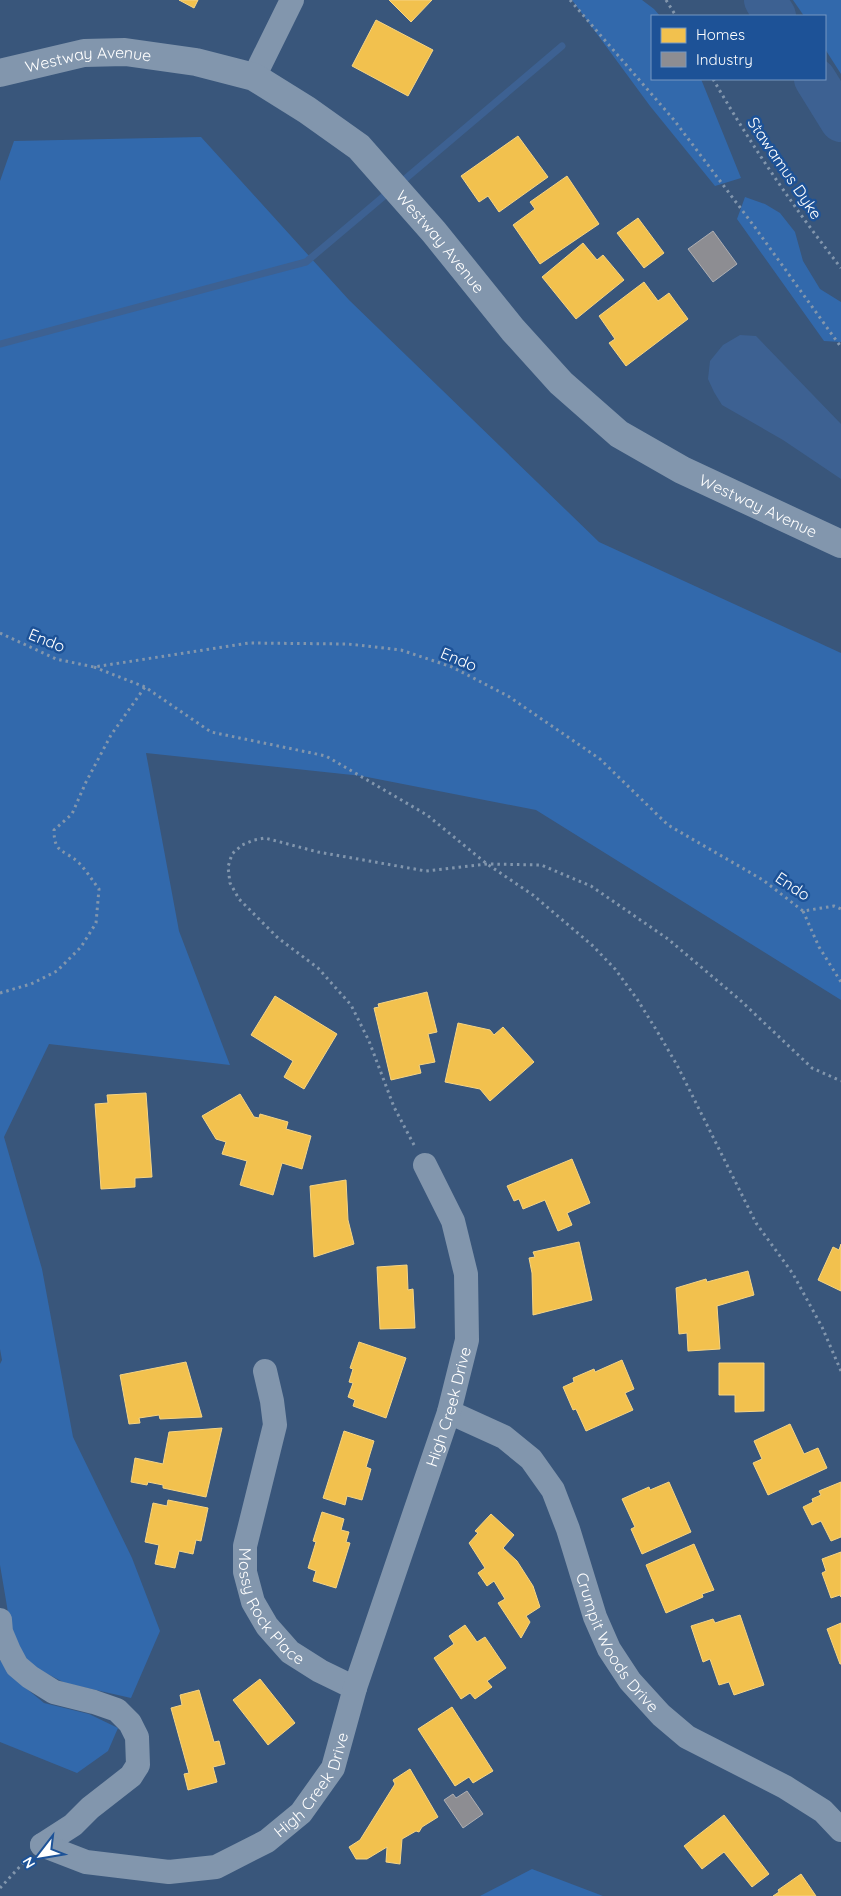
<svg xmlns="http://www.w3.org/2000/svg" width="841" height="1896" font-family="Quicksand,sans-serif">
	<style>
		.green { fill: #3269ac }
		.water { fill: #3d6192 }
		.homes { fill: #f2c14e; stroke: #f6d483 }
		.industry { fill: #8d8d92; stroke: #afafb3 }
		.lines { fill: none; stroke-linecap: round; stroke-linejoin: round }
		.stream { stroke: #3d6192; stroke-width: 7 }
		.river { stroke: #3d6192; stroke-width: 42 }
		.path { stroke: #8296ad; stroke-width: 3; stroke-dasharray: 2.5 4; stroke-linecap: butt }
		.minor { stroke: #8296ad; stroke-width: 24 }
		.tertiary { stroke: #8296ad; stroke-width: 28 }
		.labels { text-anchor: middle; stroke-width: 5; stroke-linejoin: round; paint-order: stroke }
		.street-label { font-size: 16px; fill: #fff; stroke: #1d5297 }
	</style>
	<rect width="100%" height="100%" fill="#39567b"/>
	<g class="green">
		<polygon points="572,0 642,0 654,9 660,16 652,16 652,79 701,79 741,178 715,186 650,106"/>
		<polygon points="793,0 841,0 841,74 825,49 825,16 804,16"/>
		<polygon points="201,137 349,300 599,542 841,653 841,1000 536,810 362,776 146,753 179,931 230,1065 49,1044 4,1137 42,1269 73,1437 132,1558 160,1631 131,1698 65,1683 30,1665 12,1636 0,1565 0,1364 2,1360 0,1349 0,181 14,141"/>
		<polygon points="745,197 765,204 780,213 795,232 803,261 820,289 841,302 841,342 824,341 737,219"/>
		<polygon points="0,1660 16,1680 44,1703 89,1714 118,1728 108,1751 77,1773 0,1742"/>
		<polygon points="532,1869 603,1896 480,1896"/>
	</g>
	<polygon class="water" points="740,335 756,336 841,424 841,479 783,440 722,405 714,392 708,379 710,361 723,345"/>
	<g class="homes">
		<polygon points="179,0 198,0 194,8"/>
		<polygon points="389,0 432,0 411,22"/>
		<polygon points="376,20 433,50 408,96 352,66"/>
		<polygon points="518,136 548,177 499,212 488,196 479,202 461,176"/>
		<polygon points="567,176 599,224 540,264 513,225 535,209 530,202"/>
		<polygon points="638,218 664,253 644,268 617,233"/>
		<polygon points="583,243 597,260 603,255 624,280 576,319 542,277"/>
		<polygon points="644,282 658,301 669,293 688,319 626,366 609,343 615,339 599,316"/>
		<polygon points="427,992 437,1032 428,1034 435,1062 419,1065 421,1073 391,1080 374,1008 379,1007 378,1004"/>
		<polygon points="275,996 337,1034 304,1089 284,1077 293,1061 251,1035"/>
		<polygon points="458,1023 490,1030 494,1035 503,1027 534,1062 490,1101 480,1089 445,1082"/>
		<polygon points="146,1093 152,1177 135,1178 135,1187 101,1189 95,1104 108,1103 107,1095"/>
		<polygon points="240,1094 254,1117 259,1118 260,1114 288,1122 286,1129 311,1136 302,1169 282,1163 273,1195 240,1185 247,1161 222,1154 226,1142 216,1139 202,1116"/>
		<polygon points="572,1159 590,1203 567,1213 572,1225 558,1231 545,1200 523,1209 519,1199 514,1201 507,1186"/>
		<polygon points="346,1180 348,1220 354,1244 314,1257 310,1186"/>
		<polygon points="579,1242 592,1300 533,1315 532,1273 529,1258 535,1257 533,1252"/>
		<polygon points="841,1244 841,1291 818,1280 833,1247 839,1250"/>
		<polygon points="407,1265 408,1290 413,1289 415,1328 380,1329 377,1267"/>
		<polygon points="748,1271 754,1295 717,1306 720,1349 688,1351 687,1333 679,1334 676,1288 706,1279 707,1282"/>
		<polygon points="359,1342 406,1358 386,1418 353,1406 355,1400 348,1397 353,1383 349,1382 353,1369 350,1368"/>
		<polygon points="622,1360 634,1389 625,1393 633,1410 586,1431 576,1409 573,1410 563,1387 574,1382 573,1378 594,1369 595,1372"/>
		<polygon points="186,1362 202,1417 160,1419 159,1415 139,1418 140,1423 129,1424 120,1375"/>
		<polygon points="719,1363 764,1363 764,1411 735,1412 735,1395 719,1395"/>
		<polygon points="790,1424 804,1454 818,1448 827,1468 768,1495 753,1463 762,1459 754,1441"/>
		<polygon points="222,1428 206,1497 163,1488 163,1485 148,1482 147,1485 131,1482 135,1458 163,1464 169,1432"/>
		<polygon points="344,1431 374,1441 366,1467 371,1469 362,1500 347,1496 345,1505 323,1498"/>
		<polygon points="669,1482 691,1532 642,1554 631,1529 635,1527 622,1499 649,1487 650,1490"/>
		<polygon points="841,1482 841,1537 831,1541 821,1521 812,1525 803,1507 813,1502 812,1499 821,1495 819,1491"/>
		<polygon points="168,1500 208,1508 201,1541 196,1540 193,1554 179,1551 175,1568 155,1564 159,1545 145,1542 153,1503 167,1506"/>
		<polygon points="322,1512 344,1519 341,1530 349,1532 346,1542 350,1543 336,1588 313,1581 316,1571 308,1568 316,1542 313,1541"/>
		<polygon points="491,1514 514,1535 503,1548 517,1561 533,1586 540,1607 526,1616 530,1622 521,1638 498,1603 505,1599 494,1581 487,1586 478,1573 485,1568 469,1543 478,1533 475,1531"/>
		<polygon points="694,1544 714,1590 702,1594 703,1597 666,1613 646,1565"/>
		<polygon points="841,1552 841,1597 840,1595 831,1598 822,1573 826,1571 822,1559"/>
		<polygon points="740,1615 764,1685 734,1695 729,1682 719,1685 710,1659 703,1662 691,1626 713,1619 715,1623"/>
		<polygon points="841,1623 841,1664 840,1664 827,1629"/>
		<polygon points="465,1625 477,1642 485,1637 506,1668 487,1681 492,1687 475,1699 470,1693 461,1699 434,1658 454,1644 449,1636"/>
		<polygon points="260,1679 295,1723 268,1745 233,1700"/>
		<polygon points="199,1690 214,1742 219,1741 225,1764 213,1767 217,1782 188,1790 184,1774 189,1773 171,1708 182,1705 180,1695"/>
		<polygon points="452,1707 493,1771 473,1783 469,1777 455,1786 418,1729"/>
		<polygon points="410,1769 438,1817 422,1827 419,1832 416,1831 402,1839 400,1864 386,1862 387,1847 367,1859 356,1859 349,1847 360,1840 395,1784 393,1780"/>
		<polygon points="724,1815 769,1874 752,1887 724,1852 702,1869 684,1846"/>
		<polygon points="801,1874 816,1896 773,1896 779,1892 778,1890"/>
	</g>
	<g class="industry">
		<polygon points="713,231 737,264 713,282 688,249"/>
		<polygon points="467,1791 483,1814 463,1828 444,1800 453,1794 456,1798"/>
	</g>
	<g class="lines">
		<g class="stream">
			<polyline points="398,185 562,46"/>
			<polyline points="0,344 306,262 390,191"/>
		</g>
		<g class="river">
			<polyline points="765,0 775,16"/>
			<polyline points="815,79 841,121"/>
		</g>
		<g class="path">
			<polyline points="570,0 674,120 754,226 841,347"/>
			<polyline points="666,0 676,16"/>
			<path d="M 713,79 C 751,145 794,208 841,268"/>
			<polyline points="0,633 56,659 94,667 249,643 348,644 401,650 452,667 508,696 600,759 668,825 763,880 803,911 834,906 841,909"/>
			<polyline points="94,667 145,687 211,732 326,756 427,815 487,864 533,895 593,946 615,969 637,999 657,1031 677,1065 756,1223 793,1274 822,1327 841,1371"/>
			<polyline points="803,911 819,947 841,982"/>
			<path d="M 0,993 L 31,984 L 57,971 L 81,947 L 96,923 L 99,889 C 92,880 86,870 79,863 C 65,849 54,855 54,830 L 72,814 L 86,782 L 111,735 L 145,687"/>
			<polyline points="414,1145 394,1107 369,1041 351,1005 318,968 278,938 239,899 230,883 228,867 232,854 242,845 254,840 265,838 318,852 426,871 487,864 541,865 591,886 668,939 740,1000 812,1068 841,1081"/>
			<polyline points="0,1888 25,1861"/>
		</g>
		<g class="minor">
			<polyline points="254,77 292,0"/>
			<path id="s1" d="M 265,1371 L 272,1401 L 275,1425 L 245,1546 L 245,1572 L 253,1602 L 267,1626 L 290,1652 L 320,1671 L 355,1688"/>
			<path id="s2" d="M 449,1412 L 504,1437 L 531,1459 L 553,1490 L 568,1529 L 595,1617 L 609,1649 L 630,1681 L 661,1715 L 687,1737 L 785,1787 L 823,1811 L 841,1830"/>
			<polyline points="0,1620 1,1632 9,1651 17,1666 30,1677 54,1692 94,1702 117,1710 130,1723 137,1737 138,1765 131,1776 90,1808 73,1825 42,1845"/>
			<path id="s3" d="M 42,1845 L 86,1862 L 169,1872 L 216,1867 L 267,1841 L 301,1813 L 333,1768 L 355,1688 L 449,1412 L 467,1340 L 466,1274 L 453,1221 L 425,1165"/>
		</g>
		<path class="tertiary" id="s4" d="M 0,73 L 84,53 L 125,52 L 196,62 L 254,77 L 307,110 L 359,147 L 434,232 L 513,330 L 561,383 L 619,434 L 682,470 L 841,544"/>
	</g>
	<g class="labels">
		<g class="street-label">
			<text dy="6" stroke="none"><textPath href="#s4" startOffset="90">Westway Avenue</textPath></text>
			<text transform="translate(785 168) rotate(56)" y="6">Stawamus Dyke</text>
			<text dy="6" stroke="none"><textPath href="#s4" startOffset="510">Westway Avenue</textPath></text>
			<text dy="6" stroke="none"><textPath href="#s4" startOffset="930">Westway Avenue</textPath></text>
			<text transform="translate(47 640) rotate(22)" y="6">Endo</text>
			<text transform="translate(459 659) rotate(23)" y="6">Endo</text>
			<text transform="translate(793 886) rotate(34)" y="6">Endo</text>
			<text dy="6" stroke="none"><textPath href="#s3" startOffset="714">High Creek Drive</textPath></text>
			<text dy="6" stroke="none"><textPath href="#s1" startOffset="248">Mossy Rock Place</textPath></text>
			<text dy="6" stroke="none"><textPath href="#s2" startOffset="300">Crumpit Woods Drive</textPath></text>
			<text dy="6" stroke="none"><textPath href="#s3" startOffset="309">High Creek Drive</textPath></text>
		</g>
	</g>
	<rect x="651" y="15" width="175" height="65" fill="#1d5297" stroke="#7797c1"/>
	<rect x="661" y="28" width="25" height="15" fill="#f2c14e" stroke="#7797c1"/>
	<text x="696" y="40" font-size="15" fill="#ffffff">Homes</text>
	<rect x="661" y="52" width="25" height="15" fill="#8d8d92" stroke="#7797c1"/>
	<text x="696" y="65" font-size="15" fill="#ffffff">Industry</text>
	<g transform="translate(40 1856) rotate(239)" stroke="#1d5297" stroke-width="4" paint-order="stroke">
	<path d="M0-4L9 19L0 12L-9 19Z" fill="#ffffff"/>
	<text y="-8" font-size="14" font-weight="bold" text-anchor="middle" fill="#ffffff">N</text>
	</g>
</svg>
